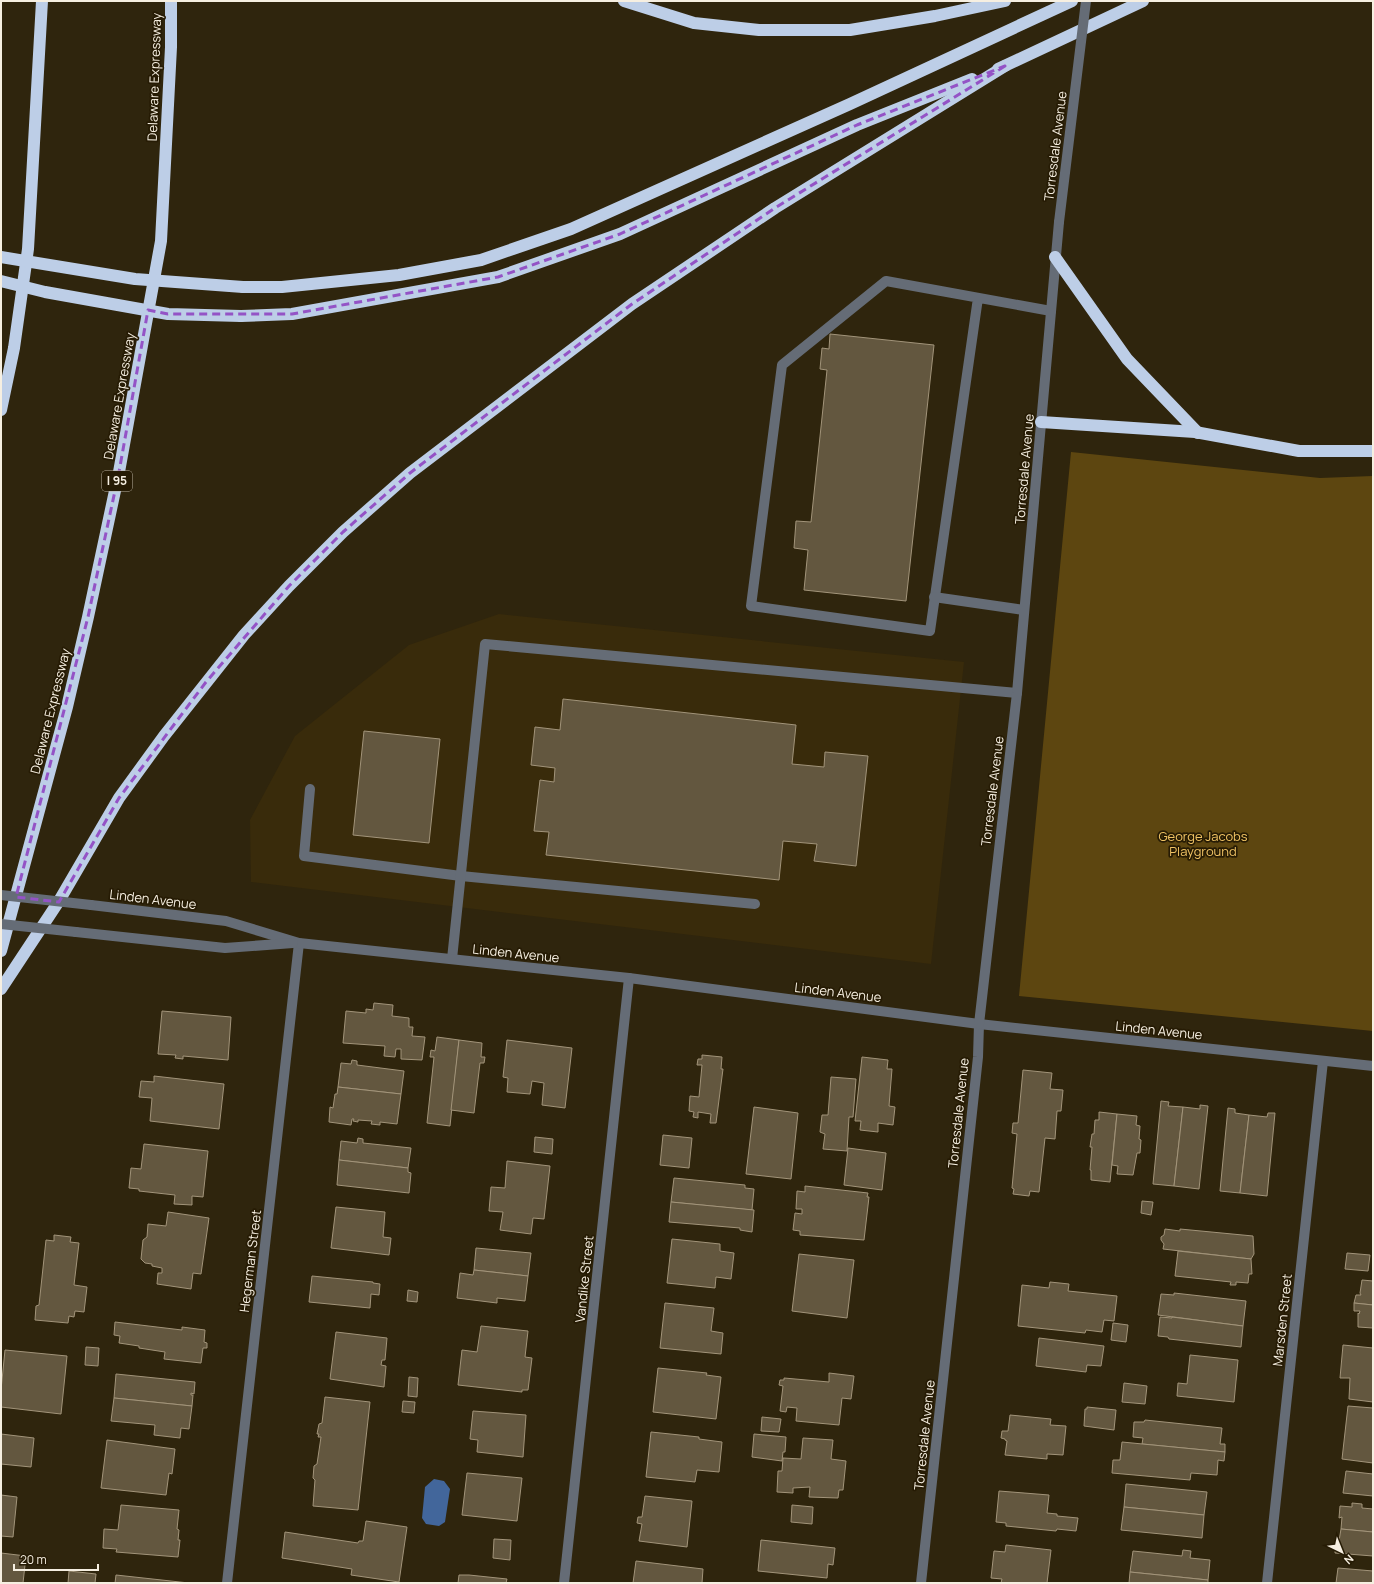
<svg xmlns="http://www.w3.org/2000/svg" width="1374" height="1584" font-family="Manrope,sans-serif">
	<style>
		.built { fill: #392b0b }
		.green { fill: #5d4610 }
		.water { fill: #42669b }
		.building { fill: #63573f; stroke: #a2947a }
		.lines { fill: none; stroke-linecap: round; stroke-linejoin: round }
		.service { stroke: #656c76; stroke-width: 10 }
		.minor { stroke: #656c76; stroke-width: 10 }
		.tertiary { stroke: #656c76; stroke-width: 10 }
		.motorway { stroke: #bdcee7; stroke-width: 12 }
		.tertiary-bridge { stroke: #656c76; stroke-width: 10 }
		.motorway-bridge { stroke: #bdcee7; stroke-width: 12 }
		.marked { fill: none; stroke: #9453c6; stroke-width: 3; stroke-dasharray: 8 5; stroke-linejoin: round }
		.labels { text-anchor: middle; stroke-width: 3.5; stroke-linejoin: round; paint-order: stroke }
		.shield { fill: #261b04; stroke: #b8af9f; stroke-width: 1 }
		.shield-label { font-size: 12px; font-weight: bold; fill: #f6efe1 }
		.street-label { font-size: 13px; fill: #f6efe1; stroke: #261b04 }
		.park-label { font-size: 13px; fill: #f0c364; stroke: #261b04 }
	</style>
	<rect width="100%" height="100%" fill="#2f250d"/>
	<polygon class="built" points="499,614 964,662 931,964 251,882 250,820 295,736 409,645"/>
	<polygon class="green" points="1071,452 1320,478 1373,476 1373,1031 1019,996"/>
	<polygon class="water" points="434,1479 444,1481 450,1489 445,1522 439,1526 426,1524 422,1518 425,1487"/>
	<g class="building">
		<polygon points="830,334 934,345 906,601 804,590 808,550 794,548 796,521 811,522 827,370 820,369 822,348 829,349"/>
		<polygon points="563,699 796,725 792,764 824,767 825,752 868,756 856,866 814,861 817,844 783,841 779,880 546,855 549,832 534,831 540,780 554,782 555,768 531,765 535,727 560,730"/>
		<polygon points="364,731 440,739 429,843 353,835"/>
		<polygon points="374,1003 393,1005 392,1016 409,1018 409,1027 413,1027 412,1036 425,1037 422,1060 401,1059 401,1049 396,1049 395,1057 384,1056 385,1046 343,1043 346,1011 366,1013 366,1009 373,1010"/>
		<polygon points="162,1011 231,1017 228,1060 183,1056 183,1059 175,1058 176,1055 158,1054"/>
		<polygon points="437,1037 459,1040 450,1126 427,1123 434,1057 430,1057 431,1050 435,1051"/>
		<polygon points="459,1040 482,1043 481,1057 485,1057 484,1063 480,1063 474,1113 451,1110"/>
		<polygon points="507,1040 572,1048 565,1108 542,1105 544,1083 532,1081 530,1094 507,1092 508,1078 503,1077"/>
		<polygon points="702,1055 722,1057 721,1069 723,1069 716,1123 710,1123 711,1114 698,1112 698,1118 693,1117 694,1112 689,1111 690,1096 699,1097 702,1065 697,1065 698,1059 702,1059"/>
		<polygon points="862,1057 888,1060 887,1069 892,1069 889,1106 895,1107 893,1125 878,1123 878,1132 860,1130 861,1121 855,1121"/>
		<polygon points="352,1060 357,1061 357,1065 404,1071 401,1094 338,1087 341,1063 351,1064"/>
		<polygon points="1023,1070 1052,1073 1050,1089 1063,1090 1061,1111 1057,1111 1055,1139 1045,1138 1039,1192 1030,1191 1029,1196 1013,1194 1014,1189 1012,1188 1017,1134 1012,1133 1013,1123 1018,1123"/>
		<polygon points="154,1076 224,1084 219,1129 150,1121 152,1098 139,1097 141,1081 154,1082"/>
		<polygon points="831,1077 856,1079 853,1117 849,1117 847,1151 823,1149 825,1134 820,1132 822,1115 828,1115"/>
		<polygon points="338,1087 401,1094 397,1124 380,1122 380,1125 371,1124 372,1121 358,1120 358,1122 353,1121 354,1119 352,1119 351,1125 329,1122 330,1107 333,1108 335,1094 337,1094"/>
		<polygon points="1161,1101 1169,1102 1168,1106 1183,1107 1174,1186 1153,1184"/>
		<polygon points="1200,1105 1208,1106 1199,1189 1174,1186 1183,1107 1200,1109"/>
		<polygon points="754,1107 798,1113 791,1179 746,1174"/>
		<polygon points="1228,1108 1235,1109 1235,1113 1249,1115 1240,1193 1220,1191"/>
		<polygon points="1099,1112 1117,1114 1110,1182 1091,1180 1091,1170 1090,1170 1092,1147 1090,1147 1092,1134 1094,1134 1095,1120 1099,1120"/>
		<polygon points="1268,1113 1275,1113 1267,1196 1240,1193 1249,1115 1267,1117"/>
		<polygon points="1117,1114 1137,1116 1136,1125 1140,1126 1139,1139 1141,1140 1140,1153 1137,1153 1133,1175 1117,1174 1118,1166 1112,1165"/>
		<polygon points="663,1135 692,1138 689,1168 660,1165"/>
		<polygon points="535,1137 553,1139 552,1154 534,1152"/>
		<polygon points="358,1138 363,1139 363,1143 411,1148 408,1168 339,1160 341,1141 357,1143"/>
		<polygon points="144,1144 208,1151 203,1197 192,1196 192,1205 174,1204 175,1195 139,1191 139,1189 129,1188 131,1168 141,1169"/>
		<polygon points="848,1148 886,1153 882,1190 844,1185"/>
		<polygon points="339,1160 408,1168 408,1172 411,1173 409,1193 337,1185"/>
		<polygon points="507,1161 550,1166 544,1219 533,1218 531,1234 500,1230 503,1212 489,1211 491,1187 505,1188"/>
		<polygon points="674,1178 745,1185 745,1188 754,1189 752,1210 671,1202"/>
		<polygon points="805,1186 868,1193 867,1197 869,1197 864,1240 800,1235 800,1231 793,1230 795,1213 802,1214 802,1209 796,1209 797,1191 805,1192"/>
		<polygon points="1142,1201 1153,1202 1151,1215 1141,1213"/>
		<polygon points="671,1202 754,1210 752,1232 740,1230 740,1228 669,1222"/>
		<polygon points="336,1207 385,1212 383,1237 391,1238 389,1255 331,1248"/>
		<polygon points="168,1212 209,1218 201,1274 193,1273 191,1289 157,1284 158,1273 162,1273 162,1268 152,1266 152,1264 145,1263 141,1259 143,1240 147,1237 148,1224 166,1226"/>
		<polygon points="1165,1229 1180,1231 1180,1229 1253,1236 1254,1254 1251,1259 1163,1249 1164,1244 1161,1240 1161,1237 1164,1235"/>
		<polygon points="54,1235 71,1237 70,1242 79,1243 74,1285 87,1287 84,1312 75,1311 74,1317 69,1316 68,1323 35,1320 36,1306 39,1305 46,1240 54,1241"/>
		<polygon points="672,1239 720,1244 720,1251 734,1253 731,1279 716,1277 715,1288 667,1283"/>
		<polygon points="476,1248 531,1253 528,1276 474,1270"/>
		<polygon points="1178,1251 1251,1259 1252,1274 1249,1274 1248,1283 1236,1282 1236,1285 1230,1285 1231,1282 1175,1276"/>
		<polygon points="1347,1253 1370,1255 1368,1271 1345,1269"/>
		<polygon points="799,1254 854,1260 847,1318 792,1311"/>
		<polygon points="474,1270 528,1276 525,1301 497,1298 497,1303 457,1298 460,1273 473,1275"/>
		<polygon points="312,1276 373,1282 373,1283 380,1284 379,1295 371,1294 370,1308 309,1302"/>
		<polygon points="1362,1280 1373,1281 1373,1305 1354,1303 1356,1295 1361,1295 1360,1293"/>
		<polygon points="1050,1282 1069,1284 1068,1291 1117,1296 1114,1321 1104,1320 1102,1332 1086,1330 1085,1333 1018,1326 1022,1285 1049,1288"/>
		<polygon points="408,1290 418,1292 417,1302 407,1301"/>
		<polygon points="1174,1293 1246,1301 1243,1326 1158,1315 1161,1294 1174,1295"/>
		<polygon points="665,1303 714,1308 711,1331 723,1333 721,1354 660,1348"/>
		<polygon points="1354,1303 1373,1305 1373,1328 1358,1327 1358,1313 1359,1314 1360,1311 1354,1311"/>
		<polygon points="1160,1317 1172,1318 1172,1317 1243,1326 1241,1347 1169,1339 1168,1337 1158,1336"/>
		<polygon points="115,1322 182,1330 182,1327 205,1330 204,1342 207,1343 207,1348 203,1348 201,1363 164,1359 165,1352 139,1348 139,1346 119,1343 120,1336 114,1335"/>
		<polygon points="1113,1323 1128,1325 1126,1342 1111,1340"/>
		<polygon points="481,1326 528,1331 525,1357 532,1358 528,1390 522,1390 522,1392 458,1385 462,1350 477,1352"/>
		<polygon points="336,1332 387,1338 385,1360 382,1360 381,1365 386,1366 384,1387 330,1379"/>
		<polygon points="1039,1338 1104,1346 1101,1366 1087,1365 1086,1372 1036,1366"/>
		<polygon points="1343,1345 1373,1348 1373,1402 1349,1399 1350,1378 1340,1378"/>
		<polygon points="86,1347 99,1348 98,1366 85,1365"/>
		<polygon points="5,1350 67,1356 61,1414 1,1407 1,1390"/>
		<polygon points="1190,1355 1238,1360 1234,1402 1177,1396 1178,1383 1187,1384"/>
		<polygon points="658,1368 707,1373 706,1375 721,1377 716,1419 653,1412"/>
		<polygon points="829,1373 854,1376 851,1399 842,1398 839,1425 796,1421 797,1408 787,1407 786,1412 780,1411 783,1386 779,1385 780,1380 784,1380 784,1378 829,1382"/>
		<polygon points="116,1374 195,1382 194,1394 191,1393 191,1395 193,1395 192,1406 114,1398"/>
		<polygon points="409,1377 418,1378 417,1397 408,1396"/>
		<polygon points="1124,1383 1147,1386 1145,1404 1122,1402"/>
		<polygon points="325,1397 370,1402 358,1510 313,1506 315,1480 313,1478 314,1466 317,1464 321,1437 318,1437 319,1434 317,1434 319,1424 322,1423"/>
		<polygon points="114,1398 192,1406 189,1429 181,1428 180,1438 154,1435 155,1425 111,1421"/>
		<polygon points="403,1401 415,1402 414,1413 402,1412"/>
		<polygon points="1348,1406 1373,1408 1373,1463 1342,1459"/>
		<polygon points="1087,1407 1116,1410 1114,1430 1084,1426 1085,1409 1087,1409"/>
		<polygon points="473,1411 526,1415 523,1457 477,1452 478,1440 470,1439"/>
		<polygon points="1010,1415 1051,1419 1050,1425 1066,1426 1063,1455 1047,1454 1047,1459 1005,1455 1007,1441 1005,1440 1005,1439 1001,1438 1002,1431 1008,1431"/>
		<polygon points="762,1417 781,1419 779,1432 761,1431"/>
		<polygon points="1145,1420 1222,1428 1220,1444 1225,1444 1225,1452 1142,1444 1143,1438 1133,1437 1134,1422 1144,1422"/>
		<polygon points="651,1432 699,1437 699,1439 722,1442 719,1472 697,1470 695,1482 646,1477"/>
		<polygon points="1,1434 34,1438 31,1467 1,1464"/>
		<polygon points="754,1434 786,1437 785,1452 783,1452 782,1461 752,1457"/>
		<polygon points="803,1438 833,1440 831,1459 846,1461 843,1490 839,1490 838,1498 809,1497 810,1487 793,1488 793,1493 777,1492 778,1471 782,1471 783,1458 801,1459"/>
		<polygon points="107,1440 175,1449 172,1474 169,1473 166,1495 101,1488"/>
		<polygon points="1122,1442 1225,1452 1224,1461 1218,1460 1217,1475 1191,1473 1190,1480 1112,1473 1113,1460 1120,1460"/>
		<polygon points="1346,1471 1373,1474 1373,1496 1343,1493"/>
		<polygon points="467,1473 522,1478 517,1521 462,1515"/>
		<polygon points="1126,1484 1207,1492 1204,1515 1124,1507"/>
		<polygon points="999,1491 1049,1495 1047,1513 1057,1514 1057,1516 1078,1518 1076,1531 1057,1529 1056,1531 1006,1526 1006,1523 996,1522"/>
		<polygon points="1,1495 17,1497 13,1537 1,1536"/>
		<polygon points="645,1496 692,1501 687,1547 639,1541 642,1524 637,1523 638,1517 642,1517"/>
		<polygon points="1352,1503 1362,1504 1362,1508 1373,1509 1373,1532 1341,1529 1342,1517 1339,1518 1340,1506 1352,1507"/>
		<polygon points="121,1505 179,1510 177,1529 179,1530 178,1540 180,1540 178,1557 116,1552 117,1549 103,1548 104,1529 118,1530"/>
		<polygon points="792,1505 813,1507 812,1524 791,1522"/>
		<polygon points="1124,1507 1204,1515 1202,1538 1121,1530"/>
		<polygon points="366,1521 407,1527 399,1582 351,1575 352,1569 282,1558 285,1532 358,1543 359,1541 363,1541"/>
		<polygon points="1341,1529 1373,1532 1373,1556 1335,1553 1336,1540 1339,1541"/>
		<polygon points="494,1539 511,1540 510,1560 493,1558"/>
		<polygon points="761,1540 835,1548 833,1565 828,1564 827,1578 758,1571"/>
		<polygon points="1006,1545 1051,1550 1047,1583 1001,1583 1002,1579 991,1578 994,1551 1005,1552"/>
		<polygon points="1183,1550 1191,1551 1190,1558 1210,1560 1208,1580 1130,1572 1133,1551 1182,1556"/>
		<polygon points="1,1553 26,1556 23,1583 1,1583"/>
		<polygon points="636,1561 703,1569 702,1583 633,1583"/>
		<polygon points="1338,1568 1373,1571 1373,1583 1336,1583"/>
		<polygon points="69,1571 96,1574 95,1583 68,1583"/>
		<polygon points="1130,1572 1208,1580 1208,1583 1129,1583"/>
		<polygon points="116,1575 189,1583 115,1583"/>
		<polygon points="459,1575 469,1575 507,1579 506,1583 458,1583"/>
	</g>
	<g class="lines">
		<g class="service">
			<polyline points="978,298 930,631 751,606 782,365 886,281 1051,311"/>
			<polyline points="934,597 1024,610"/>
			<polyline points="310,789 304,856 461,876 755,904"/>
			<polyline points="452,959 485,644 1017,693"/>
		</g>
		<g class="minor">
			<polyline points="227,1583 299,943"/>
			<polyline points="564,1583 629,978"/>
			<polyline points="921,1583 978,1057 979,1024"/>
			<polyline points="1267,1583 1323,1061"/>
		</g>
		<g class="tertiary">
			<polyline points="91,905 226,921 299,943 629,978 979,1024 1373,1066"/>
			<polyline points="76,932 225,948 293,943"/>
			<polyline points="979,1024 1017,693 1059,222"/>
		</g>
		<g class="motorway">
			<polyline points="624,1 694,23 759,30 850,30 935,16 1005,1"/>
			<polyline points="998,69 1143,1"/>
			<polyline points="1055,257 1127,359 1198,433"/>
			<polyline points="243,287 282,287 399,275 481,260 571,229 850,104 1072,1"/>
			<polyline points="241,316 292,314 498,277 620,234 857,125 972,79"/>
			<polyline points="1,410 14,348 28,249 42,1"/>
			<polyline points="1041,422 1195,432 1299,451 1373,451"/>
			<polyline points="1,951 67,707 88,617 119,472 161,241 171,47 171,1"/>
			<polyline points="1,989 59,901 119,798 164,736 244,635 289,586 343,532 410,473 632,304 775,208 1005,66"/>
		</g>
		<g class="tertiary-bridge">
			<polyline points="1059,222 1086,1"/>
			<polyline points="1,895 91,905"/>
			<polyline points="1,924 76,932"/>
		</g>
		<g class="motorway-bridge">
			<polyline points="1,257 135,279 243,287"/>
			<polyline points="1,281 45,292 168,314 241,316"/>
		</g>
	</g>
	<path class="marked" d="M 1005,66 L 775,208 L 632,304 L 410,473 L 343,532 L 289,586 L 206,682 L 119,798 L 59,902 L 16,897 L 88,617 L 119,472 L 148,310 L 168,314 L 292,314 L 498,277 L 620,234 L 857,125 Z"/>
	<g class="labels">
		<rect class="shield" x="102" y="471" width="30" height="20" rx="3"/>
		<g class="shield-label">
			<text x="117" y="485">I 95</text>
		</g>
		<g class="street-label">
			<text transform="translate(154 77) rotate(-88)" y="5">Delaware Expressway</text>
			<text transform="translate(1055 146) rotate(-83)" y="5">Torresdale Avenue</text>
			<text transform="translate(119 396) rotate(-80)" y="5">Delaware Expressway</text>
			<text transform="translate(1024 469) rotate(-85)" y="5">Torresdale Avenue</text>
			<text transform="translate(50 711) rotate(-76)" y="5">Delaware Expressway</text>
			<text transform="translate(992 791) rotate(-83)" y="5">Torresdale Avenue</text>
			<text transform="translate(153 899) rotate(7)" y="5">Linden Avenue</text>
			<text transform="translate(516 953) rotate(6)" y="5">Linden Avenue</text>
			<text transform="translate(838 992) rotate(7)" y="5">Linden Avenue</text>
			<text transform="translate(1159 1030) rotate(6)" y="5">Linden Avenue</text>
			<text transform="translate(958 1113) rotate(-84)" y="5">Torresdale Avenue</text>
			<text transform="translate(250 1261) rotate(-83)" y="5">Hegerman Street</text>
			<text transform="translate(584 1279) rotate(-84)" y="5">Vandike Street</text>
			<text transform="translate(1282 1320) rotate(-84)" y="5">Marsden Street</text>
			<text transform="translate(924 1435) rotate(-84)" y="5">Torresdale Avenue</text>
		</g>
		<g class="park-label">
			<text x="1203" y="841">George Jacobs<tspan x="1203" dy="15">Playground</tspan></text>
		</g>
	</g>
	<rect width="1374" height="1584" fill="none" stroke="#f6efe1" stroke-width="4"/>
	<g transform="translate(1342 1552) rotate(137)" stroke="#261b04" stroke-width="3" paint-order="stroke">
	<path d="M0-3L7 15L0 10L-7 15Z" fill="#f6efe1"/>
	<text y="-6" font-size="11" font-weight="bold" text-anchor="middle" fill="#f6efe1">N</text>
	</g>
	<path d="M14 1564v6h84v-6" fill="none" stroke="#f6efe1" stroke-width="2"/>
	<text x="20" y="1564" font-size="12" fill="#f6efe1" stroke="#261b04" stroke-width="3" paint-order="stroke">20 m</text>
</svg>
